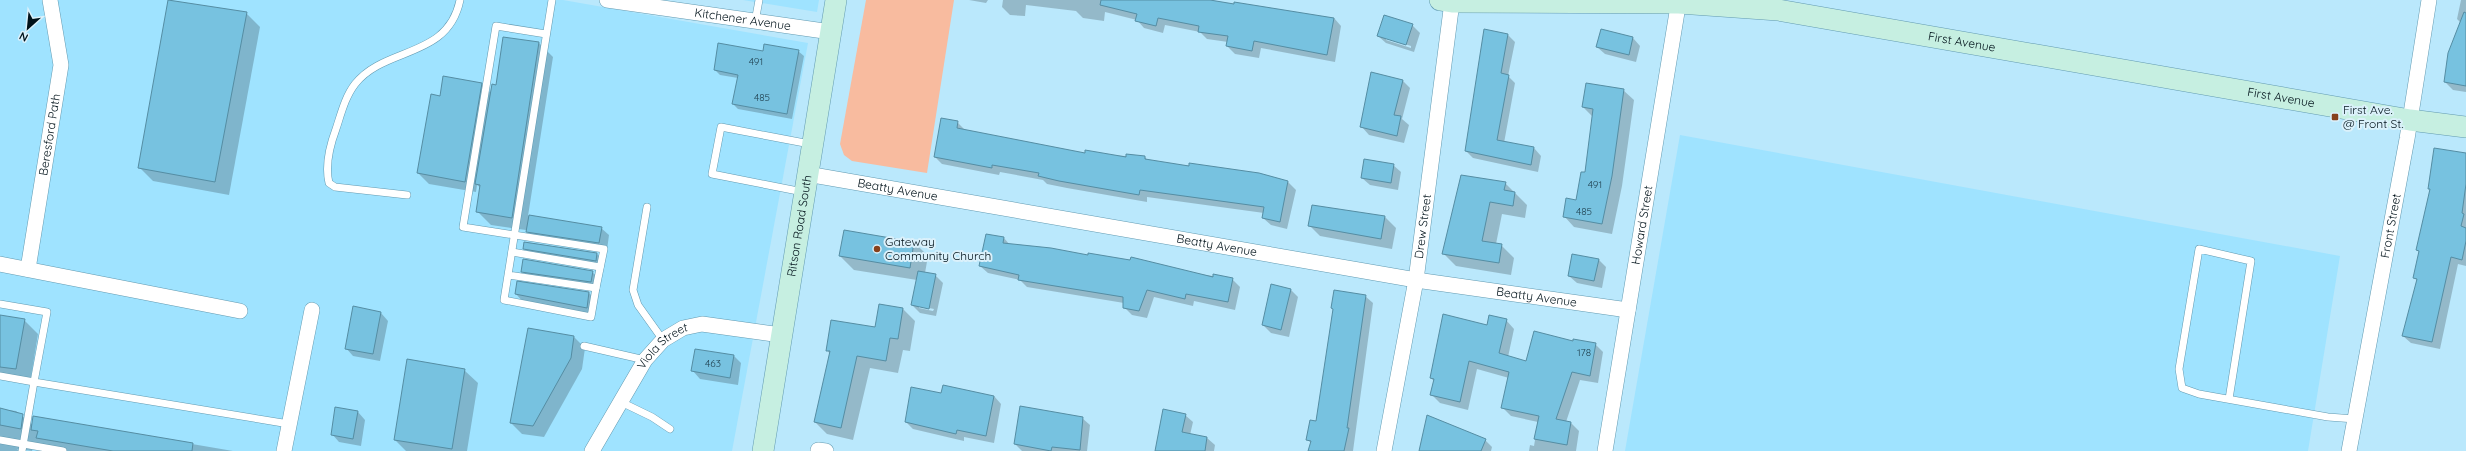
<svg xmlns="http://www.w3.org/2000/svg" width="2466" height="451" font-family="Quicksand,sans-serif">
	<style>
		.built { fill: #9fe3ff }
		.green { fill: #f8bb9f }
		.shadow { fill: #0003; fill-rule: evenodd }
		.building { fill: #77c2e0; stroke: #558da3 }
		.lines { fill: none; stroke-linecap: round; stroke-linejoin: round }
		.service-casing { stroke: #629ab1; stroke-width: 8 }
		.minor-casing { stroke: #629ab1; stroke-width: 16 }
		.secondary-casing { stroke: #629ab1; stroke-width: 22 }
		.service { stroke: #fff; stroke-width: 7 }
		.minor { stroke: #fff; stroke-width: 15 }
		.secondary { stroke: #c6efe1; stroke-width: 21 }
		.poi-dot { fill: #87411c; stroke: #dbf1fb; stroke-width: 1.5 }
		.labels { text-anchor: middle; stroke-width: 4; stroke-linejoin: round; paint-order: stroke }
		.number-label { font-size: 10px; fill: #1e3e4c }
		.street-label { font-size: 12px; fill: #00121a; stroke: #dbf1fb }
		.poi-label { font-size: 12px; fill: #00121a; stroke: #dbf1fb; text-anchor: start }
	</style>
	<rect width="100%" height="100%" fill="#bae8fc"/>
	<g class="built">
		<polygon points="0,0 563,0 808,43 732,451 0,451"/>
		<polygon points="743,0 819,0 817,12"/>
		<polygon points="1680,135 2340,256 2308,451 1625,451"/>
	</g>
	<polygon class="green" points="866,0 954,0 927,173 852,161 844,155 840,144"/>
	<g class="shadow">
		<polygon points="969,0 988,0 986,3"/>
		<polygon points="1003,0 1203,0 1334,18 1341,26 1335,62 1261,48 1259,58 1235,54 1227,46 1228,42 1207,39 1200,32 1165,25 1163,33 1144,28 1137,20 1105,12 1104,21 1083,18 1076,11 1026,5 1025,16 1010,15 1002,7"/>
		<polygon points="2461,0 2466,0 2466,92 2453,90 2445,82 2461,23 2457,19"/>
		<polygon points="246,13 260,27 229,195 153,181 139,167"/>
		<path d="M 1412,25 L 1420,33 L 1414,52 L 1386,43 L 1378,36 ZM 1386,38 L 1411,46 L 1411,48 L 1386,40 Z"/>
		<polygon points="1485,31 1508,35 1515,42 1508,76 1515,83 1504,143 1534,148 1541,156 1538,172 1473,158 1466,151"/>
		<polygon points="504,38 539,43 553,57 528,216 601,228 609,235 607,250 535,239 526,230 491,225 477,211 481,188 477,185 476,192 429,184 418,173 441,97 481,83 491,93 497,86"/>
		<polygon points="1633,38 1640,46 1636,62 1605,54 1597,47"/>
		<polygon points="798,51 804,56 792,119 738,109 733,104 738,78 720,75 715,70 763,52"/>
		<polygon points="1402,80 1410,88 1402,119 1409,125 1404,143 1369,135 1362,127"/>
		<polygon points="1623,90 1634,100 1622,186 1612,234 1574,227 1564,216 1576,201 1586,174 1593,117 1583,107"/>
		<polygon points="957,122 965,130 1086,154 1145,157 1148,161 1259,174 1288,182 1296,190 1287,229 1271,225 1263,218 1264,213 1147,197 1147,202 1067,188 1047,184 1043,180 1000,172 999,175 942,164 935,157"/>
		<polygon points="2466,154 2466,266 2458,264 2440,349 2411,343 2403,336 2418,281 2414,277 2420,252 2417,250"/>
		<polygon points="1393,165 1401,172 1398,190 1370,185 1362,178"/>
		<polygon points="1505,183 1527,205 1525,218 1502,214 1496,244 1501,245 1514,258 1511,275 1456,266 1443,253"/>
		<polygon points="1385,217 1396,228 1392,249 1320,236 1309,225"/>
		<path d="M 844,231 L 914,242 L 928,256 L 925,273 L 935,275 L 943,283 L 936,316 L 920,313 L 912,305 L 917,280 L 854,270 L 840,256 ZM 919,306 L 934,309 L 933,311 L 919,308 Z"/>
		<polygon points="1004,238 1010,245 1232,279 1240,287 1235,310 1194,301 1193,306 1154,297 1147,318 1132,315 1124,307 1124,303 1027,287 1020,280 988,273 980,266"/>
		<polygon points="525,243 597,254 605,262 603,268 532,256 524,248"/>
		<polygon points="1598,259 1606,267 1602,288 1577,283 1569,276"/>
		<polygon points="522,271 592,272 600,279 598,289 530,279"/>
		<polygon points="518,283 589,293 597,301 594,315 523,302 516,294"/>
		<polygon points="1291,290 1298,297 1289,337 1271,333 1263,325"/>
		<polygon points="1365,296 1373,303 1353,451 1309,451 1311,443 1307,439 1317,422 1334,310 1332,308"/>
		<polygon points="903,309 915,321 910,351 903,350 898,373 870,368 853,440 827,434 815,422 830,354 827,350 876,329"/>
		<polygon points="381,313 388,321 380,361 353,356 346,348"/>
		<polygon points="0,316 24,320 38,334 30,383 0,378"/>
		<polygon points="1506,320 1514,329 1508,357 1527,362 1573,343 1595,344 1603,352 1598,383 1580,380 1566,422 1571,423 1579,431 1576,451 1529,451 1530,445 1534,446 1538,422 1511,416 1503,408 1509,378 1477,369 1468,410 1440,403 1432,395 1434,381 1431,378 1487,326"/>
		<polygon points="574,337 585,348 582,369 544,437 522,434 511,423"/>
		<polygon points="734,356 741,363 738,385 700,379 693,371"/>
		<polygon points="464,370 478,383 467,451 406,451 395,440"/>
		<polygon points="942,394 994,396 1001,404 994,443 964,437 964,441 913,429 906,422"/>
		<polygon points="1021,407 1082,418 1090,425 1087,451 1022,451 1015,444"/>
		<polygon points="0,409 16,411 33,425 34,417 233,451 41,451 34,443 32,451 17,449 19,451 0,451"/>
		<polygon points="358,412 365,420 361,446 339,442 332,434"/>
		<polygon points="1185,415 1193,422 1190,435 1207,438 1215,445 1214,451 1156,451"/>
		<polygon points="1485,440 1492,447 1491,451 1420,451"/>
	</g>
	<g class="building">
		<polygon points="168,0 247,12 215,182 138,168"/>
		<polygon points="1101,0 1210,0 1234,4 1234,2 1334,18 1327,55 1254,41 1252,51 1226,46 1228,36 1198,32 1199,26 1158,18 1156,26 1135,21 1137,14 1100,5"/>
		<polygon points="2464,12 2466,13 2466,86 2444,82 2448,53"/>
		<polygon points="1384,15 1413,24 1406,45 1377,36"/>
		<polygon points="1484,29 1508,34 1501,73 1509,75 1497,140 1534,147 1531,165 1465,151"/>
		<polygon points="1601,29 1633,37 1629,55 1596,47"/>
		<polygon points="503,37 539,42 512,218 476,212 480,185 475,184 492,84 496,85"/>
		<polygon points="718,43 763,51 764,44 799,50 787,114 732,104 738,75 714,70"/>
		<polygon points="1371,72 1403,80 1394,115 1401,116 1397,136 1360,127"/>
		<polygon points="443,76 482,83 465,182 417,173 431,94 440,96"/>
		<polygon points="1586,83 1624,89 1612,176 1602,224 1563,217 1566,198 1576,200 1581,172 1585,172 1593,109 1582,107"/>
		<polygon points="941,118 958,121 957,128 1085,153 1085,150 1126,157 1126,154 1145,156 1145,159 1189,166 1189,163 1259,173 1288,181 1280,222 1262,218 1264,207 1140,190 1139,195 1059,181 1038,176 1039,173 992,165 992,168 934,157"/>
		<polygon points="2434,148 2466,153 2466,184 2462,213 2464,214 2461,226 2466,228 2466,241 2462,260 2451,257 2432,342 2402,336 2417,279 2413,278 2419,251 2416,250 2430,189 2428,189"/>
		<polygon points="1364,159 1394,164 1391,183 1361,178"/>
		<polygon points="1461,175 1506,182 1504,190 1515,192 1513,206 1490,202 1482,241 1502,244 1499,263 1442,254"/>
		<polygon points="1312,205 1385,216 1381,239 1308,226"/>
		<polygon points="529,215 602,227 599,243 526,232"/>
		<polygon points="844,230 914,242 910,268 839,256"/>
		<polygon points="986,234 1004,237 1003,243 1051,248 1088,255 1088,253 1130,260 1131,257 1213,277 1213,274 1233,278 1228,302 1186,294 1185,299 1147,290 1139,311 1123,308 1123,297 1018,280 1019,275 979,266"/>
		<polygon points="524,242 597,253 596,261 523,249"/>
		<polygon points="1572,254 1599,259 1594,281 1568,276"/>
		<polygon points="523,259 593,271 591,282 521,272"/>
		<polygon points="918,271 936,274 929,309 911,305"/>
		<polygon points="517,281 589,292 587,308 515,294"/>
		<polygon points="1271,284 1291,289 1281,330 1262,325"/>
		<polygon points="1334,290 1366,295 1347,428 1349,428 1344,451 1308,451 1311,441 1306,440 1310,420 1316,421 1333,309 1331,308"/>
		<polygon points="879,304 903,308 898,339 890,338 886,361 857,356 841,428 814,422 830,351 826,351 831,320 875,327"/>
		<polygon points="353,306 381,312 373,354 345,349"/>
		<polygon points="1443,314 1487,325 1489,315 1507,319 1499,353 1526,361 1534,331 1573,341 1573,339 1596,343 1590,376 1572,372 1556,419 1571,422 1567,445 1534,439 1539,416 1501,408 1509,372 1469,361 1460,402 1430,395 1434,379 1430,378"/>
		<polygon points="0,315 25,319 16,369 0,367"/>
		<polygon points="528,328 574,336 571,358 533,426 510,423"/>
		<polygon points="695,349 734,355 730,378 691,371"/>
		<polygon points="407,359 465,369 452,449 394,440"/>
		<polygon points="943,385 994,396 986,436 957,430 956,434 905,422 911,387 941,393"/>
		<polygon points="1020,406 1083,417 1080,450 1052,447 1051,451 1014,444"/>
		<polygon points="335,407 358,411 353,439 331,435"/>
		<polygon points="0,408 23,414 21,429 0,425"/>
		<polygon points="1163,409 1186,414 1182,432 1207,437 1205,451 1155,451"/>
		<polygon points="1427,415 1486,439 1481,451 1419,451"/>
		<polygon points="33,416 193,443 192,451 113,451 36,438 38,431 31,430"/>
	</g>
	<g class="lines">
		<defs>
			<g id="service">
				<polyline points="755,22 759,0"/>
				<polyline points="546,34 496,26 463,227 604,249 596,288"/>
				<polyline points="803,192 712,174 721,127 810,144"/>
				<path d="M 407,195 L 335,187 L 329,183 C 325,166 330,145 336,129 C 341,114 345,97 355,84 C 385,46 448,59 460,0"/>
				<polyline points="647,207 633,290 638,305 663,340"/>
				<polyline points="512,252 600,267"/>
				<polyline points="508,275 596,288 591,317 504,300 552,0"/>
				<polyline points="0,304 47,312 34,382 289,424"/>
				<polyline points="584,346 645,360"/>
				<polyline points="0,376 34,382 22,451"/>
				<polyline points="2229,399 2251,261 2199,249 2179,369 2182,388 2199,394 2328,417 2355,419"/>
				<polyline points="621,402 652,417 670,429"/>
				<polyline points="0,440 63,451"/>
			</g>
			<g id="minor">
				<path id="s1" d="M 607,0 L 831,32"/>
				<path id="s2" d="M 807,174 L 1416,280 L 1628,310"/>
				<polyline points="0,264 240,311"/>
				<path id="s3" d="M 28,269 L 61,65 L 50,0"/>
				<polyline points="818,450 826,451"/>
				<polyline points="284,451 312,310"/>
				<path id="s4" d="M 592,451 L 645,360 L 663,340 L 683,328 L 702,324 L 781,335"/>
				<path id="s5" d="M 1384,451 L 1416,280 L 1452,2"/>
				<path id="s6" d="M 1605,451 L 1679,0"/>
				<path id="s7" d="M 2349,451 L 2407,139 L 2429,0"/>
			</g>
			<g id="secondary">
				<path id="s8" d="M 1440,0 L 1452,2 L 1679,3 L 1778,10 L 2410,120 L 2466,127"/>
				<path id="s9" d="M 763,451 L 836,0"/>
			</g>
		</defs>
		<use href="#service" class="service-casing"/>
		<use href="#minor" class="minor-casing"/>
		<use href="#secondary" class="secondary-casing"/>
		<use href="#service" class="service"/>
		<use href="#minor" class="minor"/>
		<use href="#secondary" class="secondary"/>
	</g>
	<g class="poi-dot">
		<rect x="2331" y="113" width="8" height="8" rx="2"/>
		<circle cx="877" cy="249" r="4"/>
	</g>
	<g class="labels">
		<g class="number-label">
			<text x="756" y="65">491</text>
			<text x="762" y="101">485</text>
			<text x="1595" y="188">491</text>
			<text x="1584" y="215">485</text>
			<text x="1584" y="356">178</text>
			<text x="713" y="367">463</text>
		</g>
		<g class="street-label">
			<text dy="4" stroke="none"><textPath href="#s1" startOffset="137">Kitchener Avenue</textPath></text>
			<text dy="4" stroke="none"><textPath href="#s8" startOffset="525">First Avenue</textPath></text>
			<text dy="4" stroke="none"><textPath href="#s8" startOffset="849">First Avenue</textPath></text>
			<text dy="4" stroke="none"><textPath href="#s3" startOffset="136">Beresford Path</textPath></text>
			<text dy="4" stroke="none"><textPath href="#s2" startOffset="92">Beatty Avenue</textPath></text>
			<text dy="4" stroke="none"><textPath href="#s9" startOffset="228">Ritson Road South</textPath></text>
			<text dy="4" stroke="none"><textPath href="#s5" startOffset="228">Drew Street</textPath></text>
			<text dy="4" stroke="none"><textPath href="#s6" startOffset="229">Howard Street</textPath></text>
			<text dy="4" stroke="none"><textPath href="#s7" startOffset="229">Front Street</textPath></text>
			<text dy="4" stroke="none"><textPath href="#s2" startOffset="416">Beatty Avenue</textPath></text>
			<text dy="4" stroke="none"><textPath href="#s2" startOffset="740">Beatty Avenue</textPath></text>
			<text dy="4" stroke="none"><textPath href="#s4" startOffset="128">Viola Street</textPath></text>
		</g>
		<g class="poi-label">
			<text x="2343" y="114">First Ave.<tspan x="2343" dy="14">@ Front St.</tspan></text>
			<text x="885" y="246">Gateway<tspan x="885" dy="14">Community Church</tspan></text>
		</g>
	</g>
	<g transform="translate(28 28) rotate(207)" stroke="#dbf1fb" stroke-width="3" paint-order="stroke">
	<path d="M0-3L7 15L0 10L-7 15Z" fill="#00121a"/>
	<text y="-6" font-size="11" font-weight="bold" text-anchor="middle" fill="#00121a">N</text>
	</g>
</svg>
